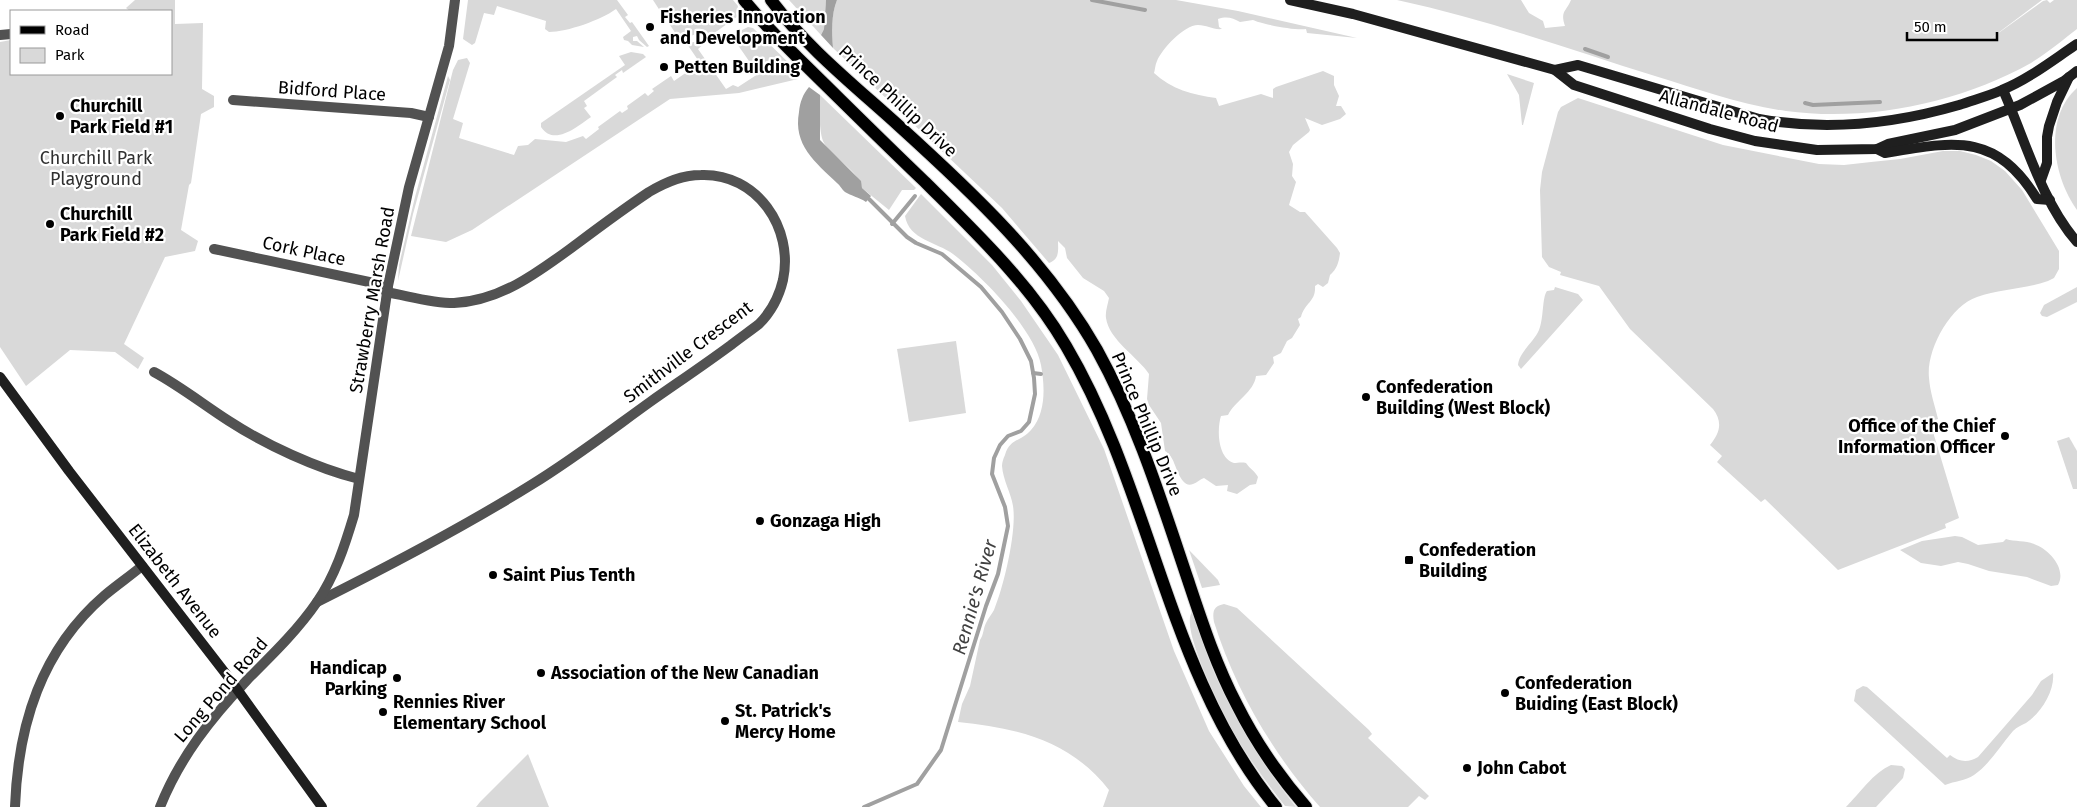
<svg xmlns="http://www.w3.org/2000/svg" width="2077" height="807" font-family="'Fira Sans',sans-serif">
	<style>
		.green { fill: #d9d9d9 }
		.water { fill: #a0a0a0 }
		.lines { fill: none; stroke-linecap: round; stroke-linejoin: round }
		.stream { stroke: #a0a0a0; stroke-width: 4 }
		.primary-casing { stroke: #dbdbdb; stroke-width: 14 }
		.street { stroke: #525252; stroke-width: 10 }
		.secondary { stroke: #1f1f1f; stroke-width: 10 }
		.primary { stroke: #000; stroke-width: 12 }
		.poi-dot { fill: #000; stroke: #fff; stroke-width: 2 }
		.labels { text-anchor: middle; stroke-width: 4.5; stroke-linejoin: round; paint-order: stroke }
		.poi-label { font-size: 18px; font-weight: bold; fill: #000; stroke: #fff; text-anchor: start }
		.street-label { font-size: 18px; fill: #000; stroke: #fff }
		.park-label { font-size: 18px; fill: #303030; stroke: #fff }
		.water-label { font-size: 19px; font-style: italic; fill: #414141; stroke: #fff }
	</style>
	<rect width="100%" height="100%" fill="#fff"/>
	<g class="green">
		<polygon points="135,0 175,0 175,24 203,23 202,89 214,96 214,107 201,114 191,183 189,185 181,230 198,241 195,251 165,257 124,344 144,358 138,369 115,352 70,350 26,386 0,347 0,42 11,40 11,74 171,74 171,11 130,11 126,8"/>
		<path d="M 468,0 L 617,0 L 628,15 L 625,17 L 630,23 L 632,22 L 649,46 L 647,47 L 639,40 L 637,36 L 633,37 L 633,41 L 637,41 L 644,47 L 632,45 L 628,41 L 624,40 L 623,37 L 631,31 L 616,9 C 601,20 567,32 549,32 L 545,29 L 546,21 L 497,6 L 494,15 L 484,13 L 475,43 L 472,45 L 463,39 Z"/>
		<polygon points="653,0 733,0 738,6 736,14 738,16 713,34 696,34 680,40 670,25 673,23 669,18 666,20"/>
		<polygon points="789,0 826,0 824,29 821,35"/>
		<path d="M 837,0 L 1176,0 L 1238,11 L 1357,38 L 1307,33 L 1306,29 C 1297,31 1261,24 1253,20 L 1240,22 C 1233,18 1227,16 1218,19 L 1219,27 L 1222,29 C 1213,30 1207,25 1198,25 C 1184,25 1162,49 1157,61 C 1155,65 1155,70 1154,73 C 1171,89 1193,95 1216,98 L 1219,106 L 1261,94 L 1273,98 L 1273,89 L 1276,87 L 1323,71 L 1334,76 L 1334,85 L 1339,96 L 1336,106 L 1341,106 L 1346,114 L 1340,119 L 1322,125 L 1305,118 L 1310,130 L 1309,132 L 1293,145 L 1289,152 L 1293,164 L 1292,176 L 1296,182 L 1289,205 L 1300,212 L 1305,212 L 1337,248 L 1340,253 C 1339,262 1337,269 1330,275 L 1328,283 L 1323,287 L 1318,284 L 1315,286 C 1316,302 1305,302 1301,317 L 1298,319 L 1300,325 L 1292,338 L 1287,341 L 1281,353 L 1273,357 L 1274,363 L 1266,375 L 1256,376 C 1254,392 1235,401 1228,415 L 1221,416 C 1217,428 1217,458 1234,463 C 1237,463 1242,462 1246,463 C 1250,469 1255,471 1258,477 L 1256,484 L 1250,485 L 1237,494 L 1227,491 L 1228,485 L 1216,486 L 1204,478 C 1200,479 1197,483 1193,484 C 1180,489 1176,463 1171,457 C 1170,455 1167,452 1165,451 L 1161,423 L 1149,405 L 1147,399 L 1149,374 C 1138,357 1109,340 1106,318 C 1105,312 1108,304 1109,298 L 1104,291 L 1083,278 L 1067,258 L 1065,248 L 1058,241 C 1058,250 1060,259 1049,263 L 1002,208 L 833,48 C 832,32 831,15 837,0 Z"/>
		<path d="M 1397,0 L 1521,0 L 1529,13 L 1543,21 L 1545,28 L 1565,26 C 1560,11 1566,12 1571,0 L 2042,0 L 1986,42 L 2043,1 L 2047,0 L 2050,3 L 2054,0 L 2077,0 L 2077,29 C 2063,40 2047,53 2031,63 C 1959,103 1868,122 1786,111 C 1741,105 1698,89 1655,76 C 1569,49 1485,19 1397,0 Z"/>
		<polygon points="748,27 753,28 797,71 798,79 739,93 670,99 472,230 446,242 411,236 453,70 458,60 467,58 470,63 453,119 463,123 459,138 514,155 518,146 528,145 535,139 566,142 583,136 586,139 599,129 598,127 620,111 622,113 628,109 627,106 645,93 648,96 654,91 652,89 671,76 674,81 700,63 687,44 697,41 706,42 698,49 726,89 733,85 738,87 758,74 733,38 742,30"/>
		<path d="M 631,52 L 643,54 L 646,57 L 623,73 L 622,70 L 615,75 L 617,77 L 584,101 L 587,106 L 584,108 L 591,117 C 578,126 554,147 541,127 L 541,123 L 625,65 L 619,56 Z"/>
		<polygon points="1507,74 1534,83 1523,125 1522,125 1519,95"/>
		<polygon points="448,76 450,80 413,214 398,281 399,265 415,197"/>
		<path d="M 2077,88 L 2077,210 C 2053,177 2043,118 2077,88 Z"/>
		<path d="M 820,95 L 916,188 L 914,190 L 902,190 L 889,210 L 862,188 C 859,171 832,157 824,143 C 819,134 819,106 820,95 Z"/>
		<path d="M 1578,98 L 1723,145 L 1819,164 L 1844,165 L 1871,162 L 1900,159 L 1943,151 L 1960,151 L 1976,155 L 1991,161 L 2005,171 L 2022,190 L 2059,251 L 2059,269 L 2054,278 L 2048,281 C 2025,289 2000,289 1977,297 C 1950,306 1926,350 1929,378 C 1930,392 1935,406 1938,419 L 1930,422 L 1959,518 L 1945,524 L 1946,528 L 1838,570 L 1765,499 L 1761,502 L 1717,462 L 1722,456 L 1710,445 C 1720,433 1723,422 1713,409 L 1630,329 L 1599,286 L 1560,275 L 1561,272 L 1549,267 L 1542,257 L 1540,190 L 1542,172 L 1558,112 L 1561,107 Z"/>
		<path d="M 921,194 L 992,265 L 1021,301 L 1058,355 L 1104,449 L 1174,651 L 1209,731 L 1244,786 L 1261,807 L 1103,807 L 1109,790 C 1071,741 1018,728 958,722 L 962,704 L 970,686 L 980,640 C 984,634 983,629 986,623 C 988,618 992,614 994,610 C 1004,586 1017,531 1013,506 C 1011,493 1003,480 1002,466 C 1002,463 1003,459 1005,455 C 1010,438 1021,442 1031,430 C 1046,413 1045,387 1041,365 C 1034,329 982,276 953,254 C 937,242 909,240 905,216 Z"/>
		<path d="M 1555,287 L 1578,294 L 1583,300 L 1521,369 L 1518,365 C 1519,352 1534,342 1539,330 C 1544,318 1542,297 1547,291 L 1554,290 Z"/>
		<polygon points="2077,287 2077,302 2047,317 2042,316 2040,313 2044,305"/>
		<polygon points="956,341 966,413 909,422 897,349"/>
		<polygon points="2069,437 2077,451 2077,489 2073,489 2057,441"/>
		<path d="M 1955,536 L 1962,537 L 1978,545 L 2003,542 L 2006,539 C 2015,542 2025,540 2034,544 C 2049,549 2067,569 2058,585 L 2051,586 L 2027,577 L 1989,571 L 1968,564 L 1958,562 L 1941,566 L 1921,563 L 1900,550 L 1922,541 Z"/>
		<polygon points="1189,550 1218,580 1220,585 1202,588"/>
		<path d="M 1224,604 L 1237,608 L 1369,730 L 1372,734 L 1368,738 L 1429,796 L 1425,800 L 1419,796 L 1408,807 L 1320,807 C 1273,754 1235,689 1214,622 C 1212,611 1214,606 1224,604 Z"/>
		<path d="M 1192,612 C 1200,631 1205,651 1213,670 C 1235,720 1262,765 1296,807 L 1285,806 C 1268,785 1252,763 1238,740 C 1227,721 1179,629 1192,612 Z"/>
		<path d="M 2053,673 C 2055,691 2041,713 2026,723 C 2022,725 2017,727 2013,731 C 2000,746 1990,764 1974,775 C 1965,781 1955,781 1945,785 L 1854,701 L 1856,690 L 1863,686 L 1867,687 L 1947,758 L 1950,755 C 1959,762 1968,763 1978,757 L 2032,695 L 2041,681 Z"/>
		<polygon points="528,754 549,807 476,807 480,802"/>
		<path d="M 1891,765 L 1902,766 L 1905,769 L 1903,778 L 1876,807 L 1846,807 C 1860,793 1873,773 1891,765 Z"/>
	</g>
	<g class="water">
		<path d="M 826,0 L 837,0 C 831,15 832,32 833,48 L 821,35 L 824,29 Z"/>
		<path d="M 809,87 L 820,95 L 820,140 L 861,181 L 862,188 L 871,196 L 866,202 C 859,197 851,196 845,192 C 842,190 840,185 837,183 C 815,162 793,145 799,112 C 800,102 803,94 809,87 Z"/>
	</g>
	<g class="lines">
		<g class="stream">
			<polyline points="1092,0 1145,10"/>
			<polyline points="1585,49 1608,57"/>
			<polyline points="1805,103 1813,105 1880,102"/>
			<polyline points="892,224 915,196"/>
			<polyline points="1033,373 1041,374"/>
			<polyline points="864,807 917,784 941,750 986,606 998,574 1008,526 1005,507 992,474 994,458 1000,445 1008,436 1021,431 1029,422 1035,394 1034,378 1031,361 1020,339 1002,312 981,287 942,254 916,243 907,237 869,199"/>
		</g>
		<defs>
			<g id="primary">
				<path d="M 744,0 C 761,21 779,39 798,58 C 840,99 882,141 925,182 C 977,234 1029,283 1066,346 C 1153,493 1167,674 1276,807"/>
				<path d="M 771,0 C 806,47 855,86 898,125 C 972,192 1047,262 1097,350 C 1137,422 1162,503 1188,580 C 1202,622 1216,665 1237,705 C 1255,741 1279,776 1306,807"/>
			</g>
		</defs>
		<use href="#primary" class="primary-casing"/>
		<g class="street">
			<polyline points="0,35 11,34"/>
			<polyline points="233,100 411,113 429,117"/>
			<polyline points="214,249 388,286"/>
			<path d="M 154,372 C 180,386 204,405 229,421 C 266,445 316,468 359,479"/>
			<path d="M 317,602 C 389,566 462,528 531,485 C 572,460 611,430 650,402 C 677,383 704,365 731,345 C 740,338 750,331 759,324 C 772,311 779,297 783,280 C 794,228 757,173 701,175 C 682,175 666,182 649,192 C 625,208 602,225 578,243 C 541,270 502,301 454,303 C 431,303 409,296 386,292"/>
			<path d="M 15,807 C 18,725 41,650 105,595 C 117,585 130,576 142,566"/>
			<path d="M 160,807 C 180,757 211,718 248,679 C 272,655 297,631 317,602 C 335,576 345,545 354,515 L 388,286 L 409,187 L 449,46 L 455,0"/>
		</g>
		<g class="secondary">
			<polyline points="1290,0 1353,14 1555,70 1574,85 1710,129 1755,141 1817,150 1877,149 1888,144 1955,130 2020,105 2064,81 2077,71"/>
			<path d="M 1555,70 L 1578,65 L 1759,119 C 1826,131 1894,124 1959,105 C 1973,100 1989,96 2002,90 C 2029,79 2053,60 2077,44"/>
			<path d="M 2003,90 C 2025,139 2041,201 2077,242"/>
			<path d="M 1877,149 L 1885,153 C 1953,142 1995,131 2037,199 L 2050,200"/>
			<polyline points="2041,180 2047,163 2047,137 2049,126 2057,102 2069,77"/>
			<polyline points="0,377 69,471 229,678 322,807"/>
		</g>
		<use href="#primary" class="primary"/>
	</g>
	<g class="poi-dot">
		<circle cx="650" cy="27" r="5"/>
		<circle cx="664" cy="67" r="5"/>
		<circle cx="60" cy="116" r="5"/>
		<circle cx="50" cy="224" r="5"/>
		<circle cx="1366" cy="397" r="5"/>
		<circle cx="2005" cy="436" r="5"/>
		<circle cx="760" cy="521" r="5"/>
		<rect x="1404" y="555" width="10" height="10" rx="2.5"/>
		<circle cx="493" cy="575" r="5"/>
		<circle cx="541" cy="673" r="5"/>
		<circle cx="397" cy="678" r="5"/>
		<circle cx="1505" cy="693" r="5"/>
		<circle cx="383" cy="712" r="5"/>
		<circle cx="725" cy="721" r="5"/>
		<circle cx="1467" cy="768" r="5"/>
	</g>
	<g class="labels">
		<g class="poi-label">
			<text x="660" y="23">Fisheries Innovation<tspan x="660" dy="21">and Development</tspan></text>
			<text x="674" y="73">Petten Building</text>
			<text x="70" y="112">Churchill<tspan x="70" dy="21">Park Field #1</tspan></text>
			<text x="60" y="220">Churchill<tspan x="60" dy="21">Park Field #2</tspan></text>
			<text x="1376" y="393">Confederation<tspan x="1376" dy="21">Building (West Block)</tspan></text>
			<text x="1995" y="432" text-anchor="end">Office of the Chief<tspan x="1995" dy="21">Information Officer</tspan></text>
			<text x="770" y="527">Gonzaga High</text>
			<text x="1419" y="556">Confederation<tspan x="1419" dy="21">Building</tspan></text>
			<text x="503" y="581">Saint Pius Tenth</text>
			<text x="387" y="674" text-anchor="end">Handicap<tspan x="387" dy="21">Parking</tspan></text>
			<text x="551" y="679">Association of the New Canadian</text>
			<text x="1515" y="689">Confederation<tspan x="1515" dy="21">Buiding (East Block)</tspan></text>
			<text x="393" y="708">Rennies River<tspan x="393" dy="21">Elementary School</tspan></text>
			<text x="735" y="717">St. Patrick's<tspan x="735" dy="21">Mercy Home</tspan></text>
			<text x="1477" y="774">John Cabot</text>
		</g>
		<g class="street-label">
			<text transform="translate(332 91) rotate(4)" y="6">Bidford Place</text>
			<text transform="translate(898 101) rotate(43)" y="6">Prince Phillip Drive</text>
			<text transform="translate(1719 111) rotate(15)" y="6">Allandale Road</text>
			<text transform="translate(304 251) rotate(12)" y="6">Cork Place</text>
			<text transform="translate(372 300) rotate(-80)" y="6">Strawberry Marsh Road</text>
			<text transform="translate(688 352) rotate(-37)" y="6">Smithville Crescent</text>
			<text transform="translate(1147 424) rotate(67)" y="6">Prince Phillip Drive</text>
			<text transform="translate(175 581) rotate(52)" y="6">Elizabeth Avenue</text>
			<text transform="translate(221 690) rotate(-49)" y="6">Long Pond Road</text>
		</g>
		<g class="park-label">
			<text x="96" y="164">Churchill Park<tspan x="96" dy="21">Playground</tspan></text>
		</g>
		<g class="water-label">
			<text transform="translate(974 597) rotate(-74)" y="7">Rennie's River</text>
		</g>
	</g>
	<rect x="10" y="10" width="162" height="65" fill="#ffffff" stroke="#999999"/>
	<rect x="20" y="26" width="25" height="8" fill="#000000" stroke="#999999"/>
	<text x="55" y="35" font-size="15" fill="#000000">Road</text>
	<rect x="20" y="48" width="25" height="15" fill="#d9d9d9" stroke="#999999"/>
	<text x="55" y="60" font-size="15" fill="#000000">Park</text>
	<path d="M1907 32v8h90v-8" fill="none" stroke="#000000" stroke-width="2.5"/>
	<text x="1914" y="32" font-size="15" fill="#000000" stroke="#ffffff" stroke-width="4" paint-order="stroke">50 m</text>
</svg>
